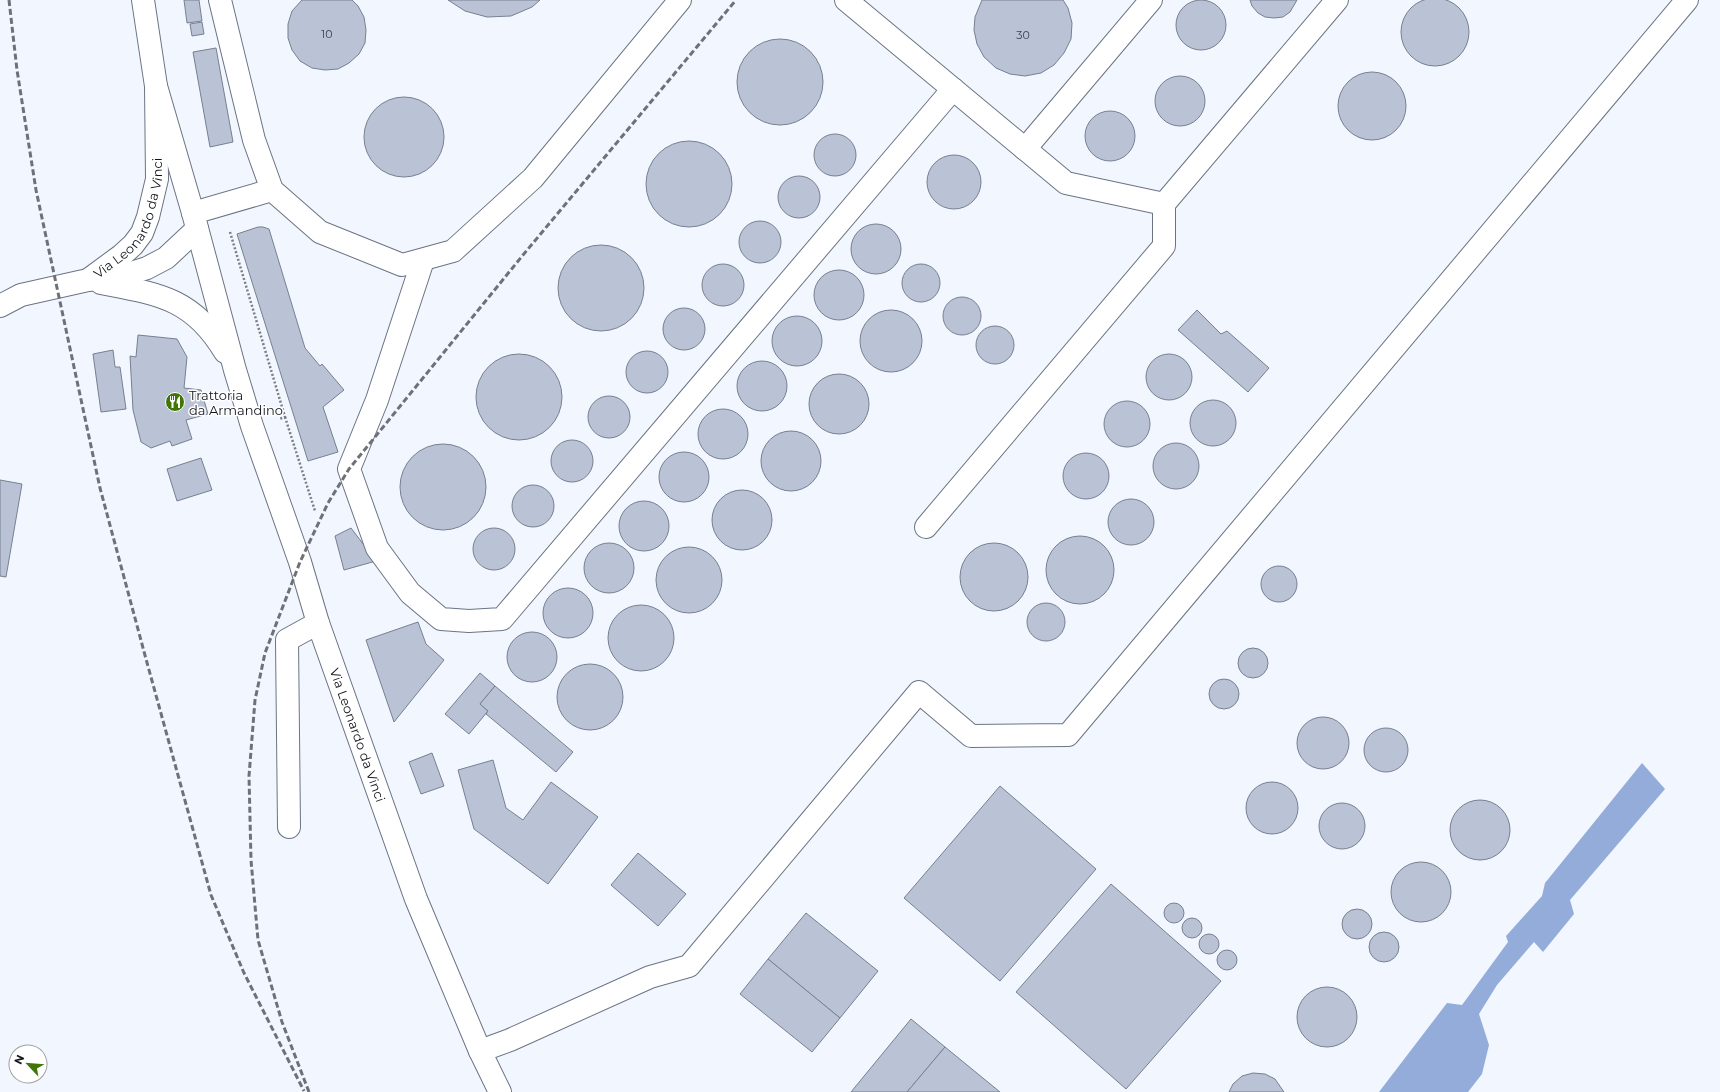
<svg xmlns="http://www.w3.org/2000/svg" width="1720" height="1092" font-family="Montserrat,sans-serif">
	<style>
		.water { fill: #94acd9 }
		.building { fill: #b9c3d5; stroke: #778091 }
		.lines { fill: none; stroke-linecap: round; stroke-linejoin: round }
		.minor-casing { stroke: #6b7484; stroke-width: 24 }
		.path { stroke: #7b7e85; stroke-width: 2.5; stroke-dasharray: 2 2; stroke-linecap: butt }
		.minor { stroke: #fff; stroke-width: 22 }
		.rail { stroke: #6e7178; stroke-width: 3; stroke-dasharray: 6 3; stroke-linecap: butt }
		.labels { text-anchor: middle; stroke-width: 3; stroke-linejoin: round; paint-order: stroke }
		.number-label { font-size: 11px; fill: #3b4049 }
		.street-label { font-size: 13px; fill: #11141a; stroke: #fff }
		.poi-label { font-size: 13px; fill: #11141a; stroke: #fff; text-anchor: start }
	</style>
	<rect width="100%" height="100%" fill="#f2f6fe"/>
	<polygon class="water" points="1642,763 1665,789 1570,900 1574,914 1543,952 1534,942 1497,985 1479,1014 1489,1045 1482,1074 1468,1092 1379,1092 1447,1003 1462,1005 1508,942 1506,936 1542,896 1545,883"/>
	<g class="building">
		<circle cx="1435" cy="32" r="34"/>
		<polygon points="184,0 199,0 202,21 187,23"/>
		<polygon points="302,0 352,0 358,6 364,17 366,30 365,43 359,54 349,63 338,69 325,70 312,68 300,61 292,50 288,38 288,24 292,11"/>
		<polygon points="448,0 540,0 532,7 511,16 487,17 465,11"/>
		<polygon points="982,0 1063,0 1068,8 1072,23 1071,39 1064,53 1054,65 1041,73 1025,76 1010,74 996,68 984,57 977,44 974,30 975,17"/>
		<polygon points="1250,0 1297,0 1290,12 1283,17 1274,18 1265,17 1258,13 1252,6"/>
		<circle cx="1201" cy="25" r="25"/>
		<polygon points="202,22 204,34 192,36 190,24"/>
		<circle cx="780" cy="82" r="43"/>
		<polygon points="216,48 233,142 210,147 193,52"/>
		<circle cx="1372" cy="106" r="34"/>
		<circle cx="1180" cy="101" r="25"/>
		<circle cx="404" cy="137" r="40"/>
		<circle cx="1110" cy="136" r="25"/>
		<circle cx="835" cy="155" r="21"/>
		<circle cx="689" cy="184" r="43"/>
		<circle cx="954" cy="182" r="27"/>
		<circle cx="799" cy="197" r="21"/>
		<circle cx="760" cy="242" r="21"/>
		<circle cx="876" cy="249" r="25"/>
		<polygon points="258,227 263,227 269,229 305,348 320,366 322,364 344,390 323,407 338,452 308,461 237,234"/>
		<circle cx="601" cy="288" r="43"/>
		<circle cx="921" cy="283" r="19"/>
		<circle cx="723" cy="285" r="21"/>
		<circle cx="839" cy="295" r="25"/>
		<circle cx="962" cy="316" r="19"/>
		<circle cx="684" cy="329" r="21"/>
		<circle cx="891" cy="341" r="31"/>
		<polygon points="1197,310 1221,334 1227,331 1269,368 1248,392 1178,330"/>
		<circle cx="797" cy="341" r="25"/>
		<circle cx="995" cy="345" r="19"/>
		<polygon points="138,335 177,339 187,357 184,388 201,390 208,414 186,420 192,439 172,446 170,441 151,448 141,442 133,410 130,356 136,357"/>
		<polygon points="113,350 115,367 120,367 126,409 101,412 93,354"/>
		<circle cx="647" cy="372" r="21"/>
		<circle cx="1169" cy="377" r="23"/>
		<circle cx="519" cy="397" r="43"/>
		<circle cx="762" cy="386" r="25"/>
		<circle cx="839" cy="404" r="30"/>
		<circle cx="609" cy="417" r="21"/>
		<circle cx="1213" cy="423" r="23"/>
		<circle cx="1127" cy="424" r="23"/>
		<circle cx="723" cy="434" r="25"/>
		<circle cx="791" cy="461" r="30"/>
		<circle cx="572" cy="461" r="21"/>
		<circle cx="1176" cy="466" r="23"/>
		<circle cx="443" cy="487" r="43"/>
		<circle cx="684" cy="477" r="25"/>
		<circle cx="1086" cy="476" r="23"/>
		<polygon points="201,458 212,490 177,501 167,469"/>
		<polygon points="0,480 22,484 6,577 0,576"/>
		<circle cx="533" cy="506" r="21"/>
		<circle cx="742" cy="520" r="30"/>
		<circle cx="1131" cy="522" r="23"/>
		<circle cx="644" cy="526" r="25"/>
		<polygon points="351,528 376,561 344,570 335,536"/>
		<circle cx="494" cy="549" r="21"/>
		<circle cx="1080" cy="570" r="34"/>
		<circle cx="994" cy="577" r="34"/>
		<circle cx="609" cy="568" r="25"/>
		<circle cx="689" cy="580" r="33"/>
		<circle cx="1279" cy="584" r="18"/>
		<circle cx="568" cy="613" r="25"/>
		<circle cx="1046" cy="622" r="19"/>
		<circle cx="641" cy="638" r="33"/>
		<polygon points="418,622 426,644 444,660 394,722 366,640"/>
		<circle cx="532" cy="657" r="25"/>
		<circle cx="1253" cy="663" r="15"/>
		<circle cx="590" cy="697" r="33"/>
		<polygon points="480,673 495,686 480,704 488,711 469,734 445,714"/>
		<circle cx="1224" cy="694" r="15"/>
		<polygon points="495,686 573,752 556,772 486,714 488,711 480,704"/>
		<circle cx="1323" cy="743" r="26"/>
		<circle cx="1386" cy="750" r="22"/>
		<polygon points="432,753 444,786 421,794 409,762"/>
		<polygon points="493,760 506,808 523,820 551,782 598,817 548,884 474,829 458,770"/>
		<circle cx="1272" cy="808" r="26"/>
		<polygon points="1000,786 1096,869 1000,981 904,898"/>
		<circle cx="1480" cy="830" r="30"/>
		<circle cx="1342" cy="826" r="23"/>
		<polygon points="638,853 686,894 658,926 611,885"/>
		<circle cx="1421" cy="892" r="30"/>
		<polygon points="1111,884 1221,981 1126,1089 1016,992"/>
		<circle cx="1174" cy="913" r="10"/>
		<circle cx="1357" cy="924" r="15"/>
		<polygon points="806,913 878,971 840,1018 768,959"/>
		<circle cx="1192" cy="928" r="10"/>
		<circle cx="1384" cy="947" r="15"/>
		<circle cx="1209" cy="944" r="10"/>
		<circle cx="1227" cy="960" r="10"/>
		<polygon points="768,959 840,1018 812,1052 740,994"/>
		<circle cx="1327" cy="1017" r="30"/>
		<polygon points="911,1019 945,1047 907,1092 851,1092"/>
		<polygon points="945,1047 1000,1092 907,1092"/>
		<polygon points="1253,1073 1265,1074 1275,1079 1284,1092 1229,1092 1233,1084 1242,1076"/>
	</g>
	<g class="lines">
		<defs>
			<g id="minor">
				<polyline points="220,0 254,140 272,190 320,232 402,265 453,251 533,178 680,0"/>
				<polyline points="846,0 1066,183 1164,204 1337,0"/>
				<path id="s1" d="M 156,86 L 193,213 L 235,370 L 252,426 L 300,562 L 318,623 L 416,899 L 480,1051 L 500,1092"/>
				<polyline points="1025,149 1151,0"/>
				<polyline points="193,213 272,190"/>
				<polyline points="423,260 377,400 349,469 377,548 410,593 441,619 469,621 502,619 953,89"/>
				<path id="s2" d="M 88,280 L 122,255 L 133,245 L 142,233 L 148,217 L 157,179 L 156,86 L 143,0"/>
				<path d="M 101,283 C 158,294 193,298 225,352"/>
				<polyline points="0,306 21,295 88,280 119,277 147,268 166,258 197,229"/>
				<polyline points="926,527 1164,246 1164,204"/>
				<polyline points="289,827 287,640 318,623"/>
				<polyline points="480,1051 510,1040 650,977 689,966 919,692 971,736 1068,735 1687,0"/>
			</g>
		</defs>
		<use href="#minor" class="minor-casing"/>
		<g class="path">
			<polyline points="230,232 285,417 279,419"/>
			<polyline points="285,417 315,511"/>
		</g>
		<use href="#minor" class="minor"/>
		<g class="rail">
			<polyline points="9,0 17,70 36,190 100,488 146,659 211,895 244,973 304,1091"/>
			<polyline points="309,1092 282,1022 258,940 251,860 249,776 255,700 265,653 300,562 328,503 349,469 523,255 736,0"/>
		</g>
	</g>
	<defs>
		<symbol id="restaurant-disc" viewBox="-11 -11 22 22"><circle r="9.5" fill="#3f7606" stroke="#fff"/><path d="M-5-6h1v4h1v-4h1v4h1v-4h1v5L-1.5 .5V6h-2V.5L-5-1ZM5-6V6H3V1.5H1.5Q1.5-4 5-6Z" fill="#fff"/></symbol>
	</defs>
	<g fill-rule="evenodd">
		<use href="#restaurant-disc" x="164" y="391" width="22" height="22"/>
	</g>
	<g class="labels">
		<g class="number-label">
			<text x="327" y="38">10</text>
			<text x="1023" y="39">30</text>
		</g>
		<g class="street-label">
			<text dy="5" stroke="none"><textPath href="#s2" startOffset="79">Via Leonardo da Vinci</textPath></text>
			<text dy="5" stroke="none"><textPath href="#s1" startOffset="680">Via Leonardo da Vinci</textPath></text>
		</g>
		<g class="poi-label">
			<text x="189" y="400">Trattoria<tspan x="189" dy="15">da Armandino</tspan></text>
		</g>
	</g>
	<g transform="translate(28 1064) rotate(296)"><circle r="19" fill="#ffffff" stroke="#a0a1a3"/>
	<path d="M0-3L7 15L0 10L-7 15Z" fill="#3f7606"/>
	<text y="-6" font-size="11" font-weight="bold" text-anchor="middle" fill="#11141a">N</text>
	</g>
</svg>
